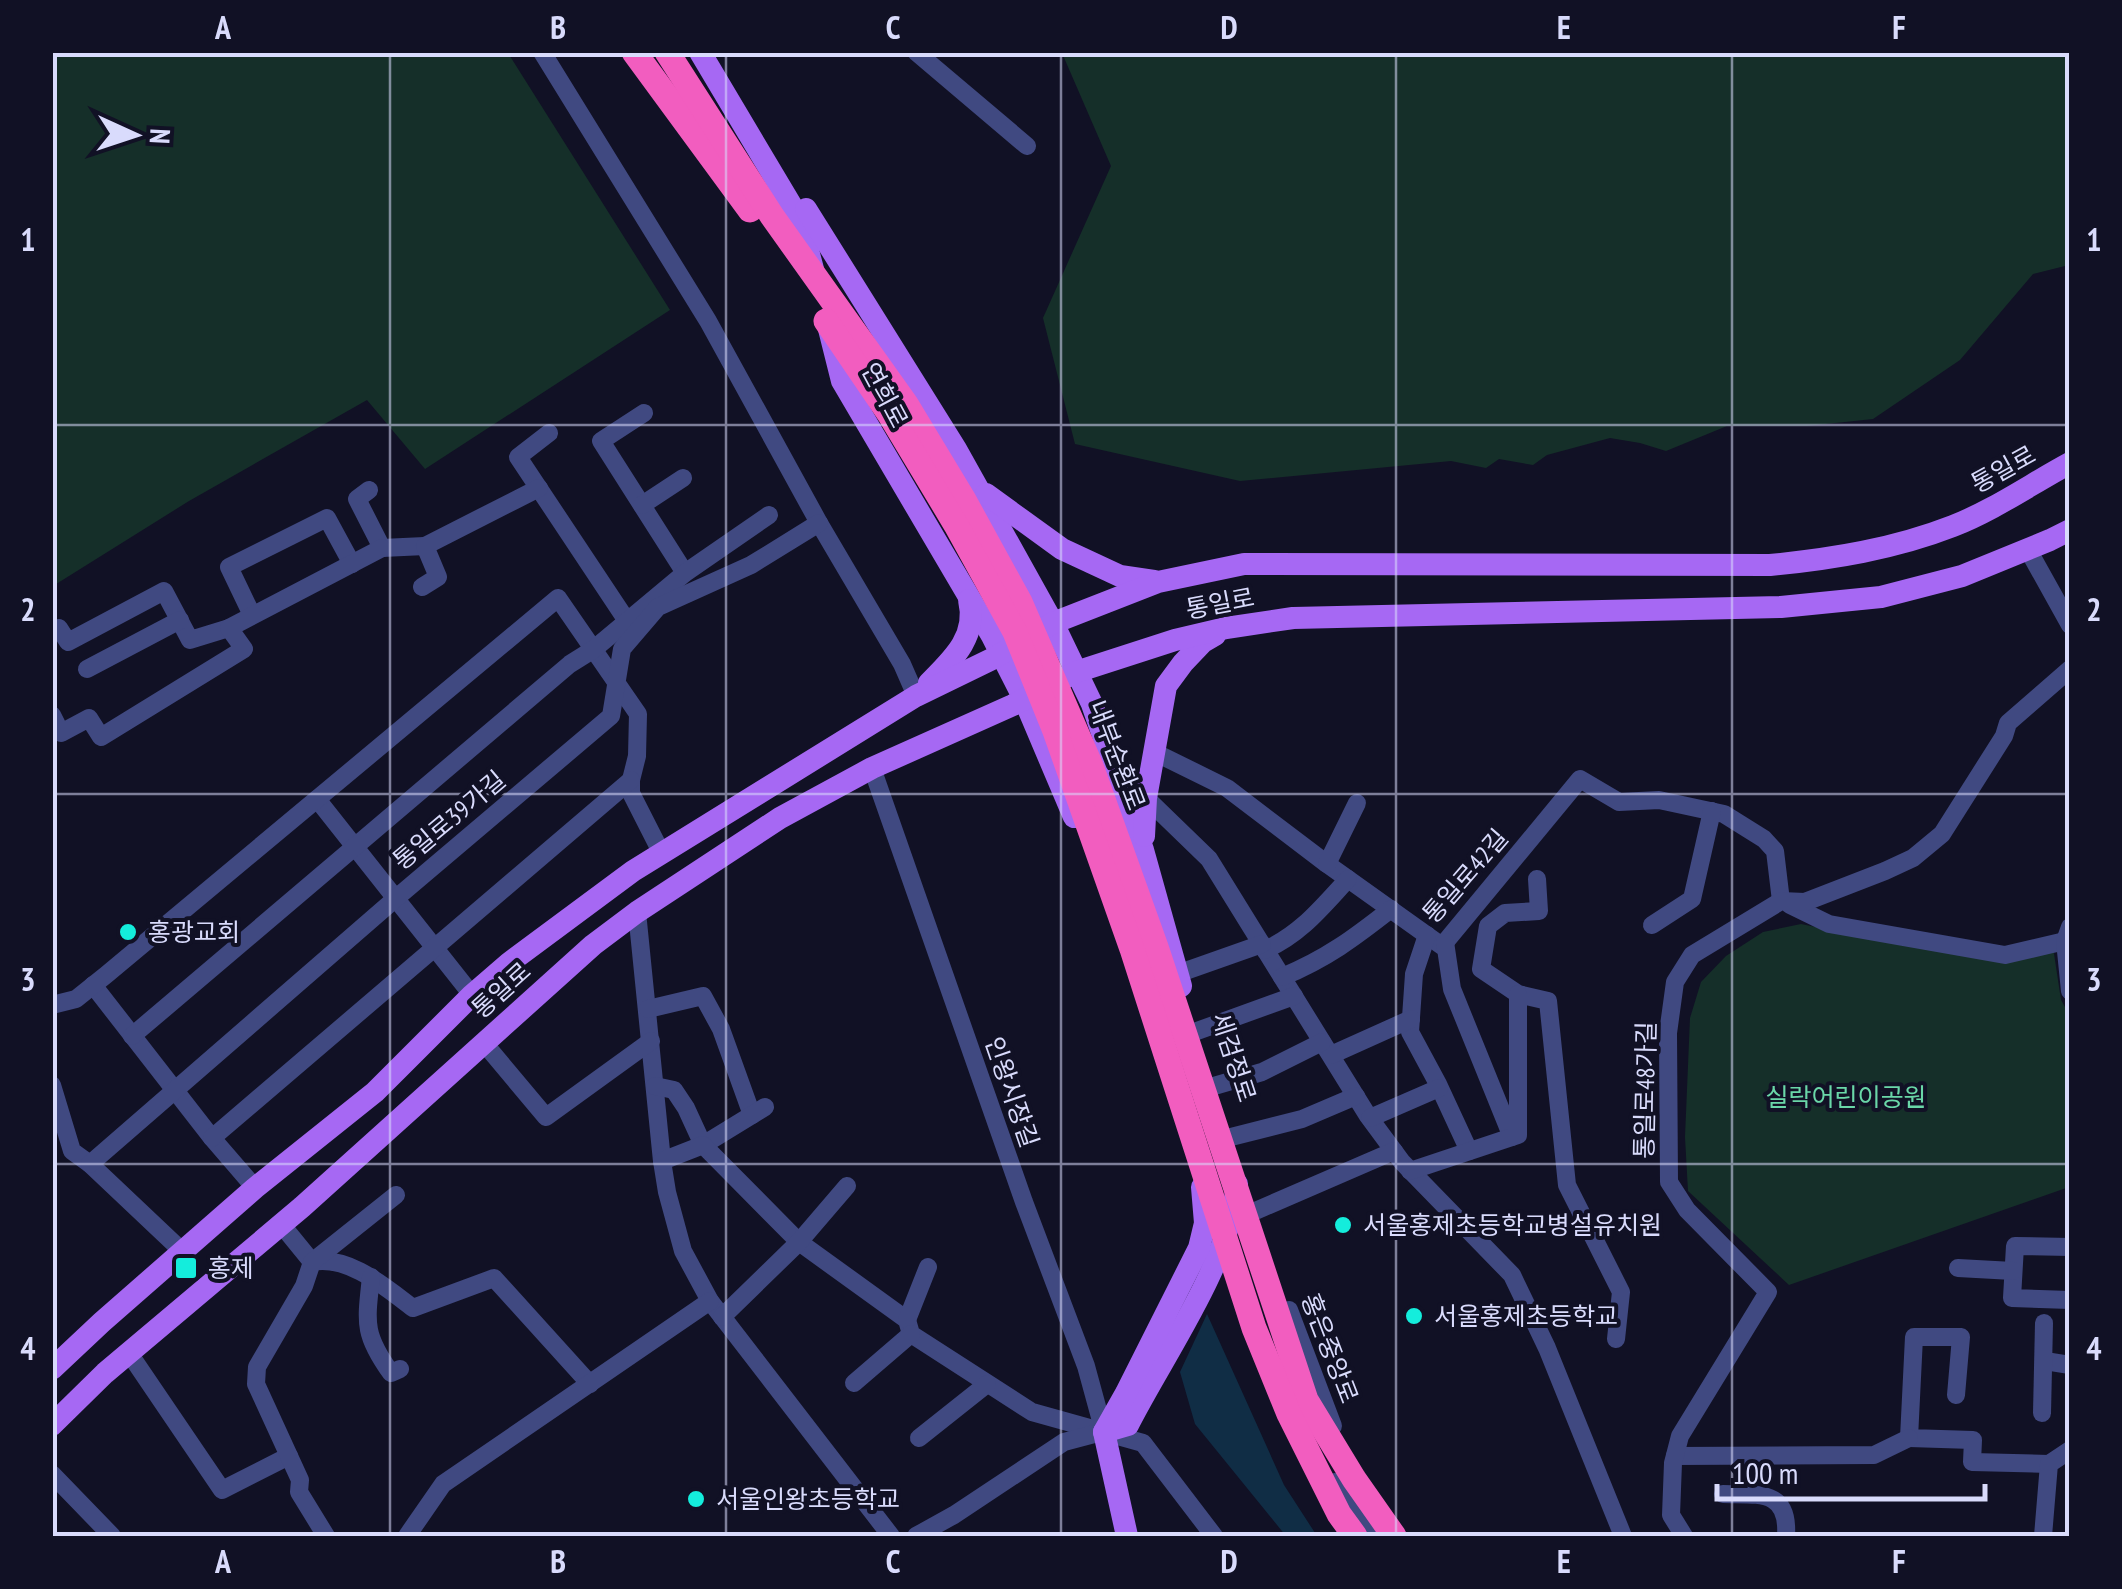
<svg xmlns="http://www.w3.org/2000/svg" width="2122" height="1589" font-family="'PT Sans Narrow','Noto Sans KR',sans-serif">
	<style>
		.green { fill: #152f29 }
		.water { fill: #102d45 }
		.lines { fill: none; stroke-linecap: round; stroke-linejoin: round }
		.minor { stroke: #404981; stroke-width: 18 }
		.major { stroke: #a668f3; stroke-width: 22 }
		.highway-bridge { stroke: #f25dbf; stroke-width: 25 }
		.grid { fill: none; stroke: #d9dbfc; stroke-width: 2.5; stroke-opacity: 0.55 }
		.poi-dot { fill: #14eddc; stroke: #111125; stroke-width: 4 }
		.labels { text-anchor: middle; stroke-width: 8; stroke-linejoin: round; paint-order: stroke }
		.street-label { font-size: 25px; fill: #d9dbfc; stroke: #111125 }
		.poi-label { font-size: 25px; fill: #d9dbfc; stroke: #111125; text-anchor: start }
		.park-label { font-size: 25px; fill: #6ad7a8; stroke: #111125 }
		.neatline { fill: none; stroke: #d9dbfc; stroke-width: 4 }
		.grid-label { font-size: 32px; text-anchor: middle; font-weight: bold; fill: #d9dbfc }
	</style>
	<rect width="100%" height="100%" fill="#111125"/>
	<g class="green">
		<polygon points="53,52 508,53 670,310 425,469 367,400 189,501 53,586"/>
		<polygon points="1062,53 2069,53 2069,265 2033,274 1960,360 1873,419 1807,426 1727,426 1666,451 1640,443 1610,438 1547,455 1533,465 1499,459 1486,468 1451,461 1240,481 1075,444 1043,318 1111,166"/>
		<polygon points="1801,924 1898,944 2053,947 2061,1000 2069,1014 2069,1187 1789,1285 1688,1191 1685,1137 1690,1018 1701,982 1726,956 1763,932"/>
	</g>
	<polygon class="water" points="1207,1314 1284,1485 1317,1536 1286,1536 1195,1424 1180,1372"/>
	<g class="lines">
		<g class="minor">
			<polyline points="542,52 708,321 819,523 902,664 916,696"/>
			<polyline points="916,52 1027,146"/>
			<polyline points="644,413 601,441 685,573"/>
			<polyline points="549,433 518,457 627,621"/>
			<polyline points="369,490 357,499 382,548 425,546"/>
			<polyline points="642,505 683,478"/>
			<polyline points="2031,555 2070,625"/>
			<polyline points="422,587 438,577 425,546 539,488"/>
			<polyline points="252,615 229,567 327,518 352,564"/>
			<polyline points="52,632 59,628 68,642 164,591 190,640 229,628"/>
			<polyline points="87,669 180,620"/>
			<polyline points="52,715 61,733 89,718 101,737 244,649 229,628 382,548"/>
			<polyline points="1154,752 1227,788 1327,864 1442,946 1580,779 1619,802 1659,800 1724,814 1764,839 1775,851 1781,901"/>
			<polyline points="872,768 1024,1202 1086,1366 1104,1432"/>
			<polyline points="1146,798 1209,859 1368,1116 1402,1162 1512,1275 1547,1348 1623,1536"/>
			<polyline points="317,799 472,995"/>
			<polyline points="1327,864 1357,803"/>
			<polyline points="1537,879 1539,911 1505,913 1488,926 1481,969 1518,994 1548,1001 1567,1185 1621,1292 1616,1339"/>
			<polyline points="1790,905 1829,924 2005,955 2065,941"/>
			<polyline points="637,912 662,1161 667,1192 683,1251 710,1301 891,1536"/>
			<polyline points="1652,925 1692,899 1712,811"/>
			<polyline points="2070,927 2065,941 2070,991"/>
			<polyline points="1427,935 1414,974 1410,1032 1438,1084 1469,1151"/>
			<polyline points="1445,942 1452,989 1512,1137"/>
			<path d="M 1265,950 C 1301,934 1322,907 1348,879"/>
			<polyline points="1177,974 1262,944"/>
			<path d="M 1282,977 C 1326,959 1354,938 1391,909"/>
			<polyline points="93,985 212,1138 255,1188"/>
			<polyline points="52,1005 76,999 106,975 558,598 638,714 637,756 631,780 631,793 661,852"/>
			<polyline points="648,1009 703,996 721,1029 752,1115"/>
			<polyline points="1197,1031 1294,996"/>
			<polyline points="132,1036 570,664 594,649 685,573 769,515"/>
			<polyline points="484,1043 546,1117 651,1041"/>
			<polyline points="1331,1055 1411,1019"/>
			<polyline points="52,1085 72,1151 90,1164 182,1251"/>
			<polyline points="655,1086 674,1090 686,1108 703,1145 765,1107"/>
			<polyline points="1214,1086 1262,1072 1322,1042"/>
			<polyline points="1370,1118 1439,1088"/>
			<polyline points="1231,1137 1302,1119 1356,1096"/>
			<polyline points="212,1138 631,780"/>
			<polyline points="662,1161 703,1145 799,1242 907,1320 911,1334 1032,1412 1143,1443 1214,1536"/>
			<polyline points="90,1164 395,899 611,716 622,649 658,607 751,565 819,523"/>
			<polyline points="1410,1171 1518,1135 1518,994"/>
			<polyline points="1253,1212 1394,1151"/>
			<polyline points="281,1224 312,1262"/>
			<polyline points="2070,1247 2015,1246 2012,1298 2070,1300"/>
			<path d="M 312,1262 C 349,1255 385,1287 413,1308 L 494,1278 L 590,1384"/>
			<polyline points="1958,1268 2013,1271"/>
			<path d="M 371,1277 C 366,1323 363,1334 391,1373 L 400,1369"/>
			<polyline points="1289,1310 1333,1426"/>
			<polyline points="722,1317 799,1242 847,1186"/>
			<polyline points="907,1320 928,1267"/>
			<polyline points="129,1353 222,1490 289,1456"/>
			<polyline points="2045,1361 2070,1365"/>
			<polyline points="854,1383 911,1334"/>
			<polyline points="1956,1395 1961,1337 1914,1337 1909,1438 1973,1440 1972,1462 2049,1464"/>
			<polyline points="2042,1413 2044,1323"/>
			<polyline points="919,1438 987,1384"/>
			<polyline points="1675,1456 1874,1455 1909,1438"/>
			<polyline points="52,1474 112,1536"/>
			<polyline points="1335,1482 1372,1536"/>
			<path d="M 1723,1494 C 1759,1495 1789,1489 1786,1536"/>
			<polyline points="326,1536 299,1492 300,1480 256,1384 257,1367 304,1286 312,1262 396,1195"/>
			<polyline points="407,1536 443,1484 710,1301"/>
			<polyline points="916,1536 954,1515 1064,1442 1098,1433"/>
			<polyline points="1684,1536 1671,1515 1673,1463 1680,1436 1768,1292 1687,1210 1669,1182 1668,1033 1675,982 1692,955 1781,901 1805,902 1885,871 1913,858 1942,834 2004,736 2008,723 2070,669"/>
			<polyline points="2043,1536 2049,1464 2070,1450"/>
		</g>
		<g class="major">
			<polyline points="700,52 800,220 813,269"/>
			<polyline points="806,209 956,449 1053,623 1092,704 1143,850 1181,986"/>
			<polyline points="829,329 842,381 992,636 1024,699 1074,817"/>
			<polyline points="986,494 1062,549 1120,576 1154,581"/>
			<path d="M 929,683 C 953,659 978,636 969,600"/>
			<polyline points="1144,836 1146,798 1166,686 1183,663 1203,642 1215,635"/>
			<path d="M 52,1369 L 102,1322 L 255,1188 L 375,1092 L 472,995 L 509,963 L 633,871 L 916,696 L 992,659 L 1053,623 L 1158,582 L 1244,564 L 1770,565 C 1832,559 1894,549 1953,526 C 1994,510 2031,484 2070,463"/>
			<polyline points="52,1425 105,1373 302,1207 593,945 637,912 780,818 872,768 1013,705 1076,672 1175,640 1226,628 1293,618 1781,607 1881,597 1962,576 2050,540 2070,530"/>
			<path d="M 1104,1432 L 1128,1425 C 1165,1352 1229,1266 1237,1184"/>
			<polyline points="1127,1536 1104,1432 1126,1393 1199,1248 1205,1223 1202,1187"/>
		</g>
		<g class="highway-bridge">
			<polyline points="634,52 750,210"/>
			<polyline points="667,52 772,216 906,404 964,500 1020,602 1091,766 1156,947 1306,1400 1354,1479 1394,1536"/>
			<polyline points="826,321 890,415 956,525 1015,632 1055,731 1132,949 1254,1328 1289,1414 1339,1514 1355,1536"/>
		</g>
	</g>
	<path class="grid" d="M 390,52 L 390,1536M 726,52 L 726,1536M 1061,52 L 1061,1536M 1396,52 L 1396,1536M 1732,52 L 1732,1536M 52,425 L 2070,425M 52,794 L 2070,794M 52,1164 L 2070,1164"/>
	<g class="poi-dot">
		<circle cx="128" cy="932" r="10"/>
		<circle cx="1343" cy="1225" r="10"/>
		<rect x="174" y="1256" width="24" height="24" rx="5"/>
		<circle cx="1414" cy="1316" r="10"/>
		<circle cx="696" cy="1499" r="10"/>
	</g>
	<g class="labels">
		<g class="street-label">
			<text transform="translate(885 395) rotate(62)" y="9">연희로</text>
			<text transform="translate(2003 469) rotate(-29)" y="9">통일로</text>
			<text transform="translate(1220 603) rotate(-11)" y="9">통일로</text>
			<text transform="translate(1117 755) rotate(69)" y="9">내부순환로</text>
			<text transform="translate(449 820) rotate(-40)" y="9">통일로39가길</text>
			<text transform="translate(1465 876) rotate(-49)" y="9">통일로42길</text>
			<text transform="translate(501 990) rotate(-42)" y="9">통일로</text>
			<text transform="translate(1234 1057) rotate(72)" y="9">세검정로</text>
			<text transform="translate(1645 1090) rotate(-89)" y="9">통일로48가길</text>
			<text transform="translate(1012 1092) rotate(71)" y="9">인왕시장길</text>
			<text transform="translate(1330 1348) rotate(69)" y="9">홍은중앙로</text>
		</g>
		<g class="poi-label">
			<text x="148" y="941">홍광교회</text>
			<text x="1363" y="1234">서울홍제초등학교병설유치원</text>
			<text x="208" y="1277">홍제</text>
			<text x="1434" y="1325">서울홍제초등학교</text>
			<text x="716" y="1508">서울인왕초등학교</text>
		</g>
		<g class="park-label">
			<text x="1846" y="1106">실락어린이공원</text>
		</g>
	</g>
	<rect width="2122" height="1589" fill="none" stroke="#111125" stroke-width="110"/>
	<g transform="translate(135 135) rotate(93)" stroke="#111125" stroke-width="8" paint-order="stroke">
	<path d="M0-8L18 38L0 25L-18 38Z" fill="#d9dbfc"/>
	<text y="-15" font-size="28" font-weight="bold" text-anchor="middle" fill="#d9dbfc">N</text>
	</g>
	<path d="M1717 1484v15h268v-15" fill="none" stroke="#d9dbfc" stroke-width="5"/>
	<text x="1732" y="1484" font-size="30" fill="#d9dbfc" stroke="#111125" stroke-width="8" paint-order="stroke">100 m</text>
	<rect x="55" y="55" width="2012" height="1479" class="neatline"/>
	<g class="grid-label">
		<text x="223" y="39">A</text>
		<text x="558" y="39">B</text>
		<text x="893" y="39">C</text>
		<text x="1229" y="39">D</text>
		<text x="1564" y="39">E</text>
		<text x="1899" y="39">F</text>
		<text x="28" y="251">1</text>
		<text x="2094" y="251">1</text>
		<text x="28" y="621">2</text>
		<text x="2094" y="621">2</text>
		<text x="28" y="991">3</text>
		<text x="2094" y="991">3</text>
		<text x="28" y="1360">4</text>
		<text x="2094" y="1360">4</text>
		<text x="223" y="1573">A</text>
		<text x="558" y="1573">B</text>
		<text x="893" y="1573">C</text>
		<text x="1229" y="1573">D</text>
		<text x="1564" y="1573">E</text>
		<text x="1899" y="1573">F</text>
	</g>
</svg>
